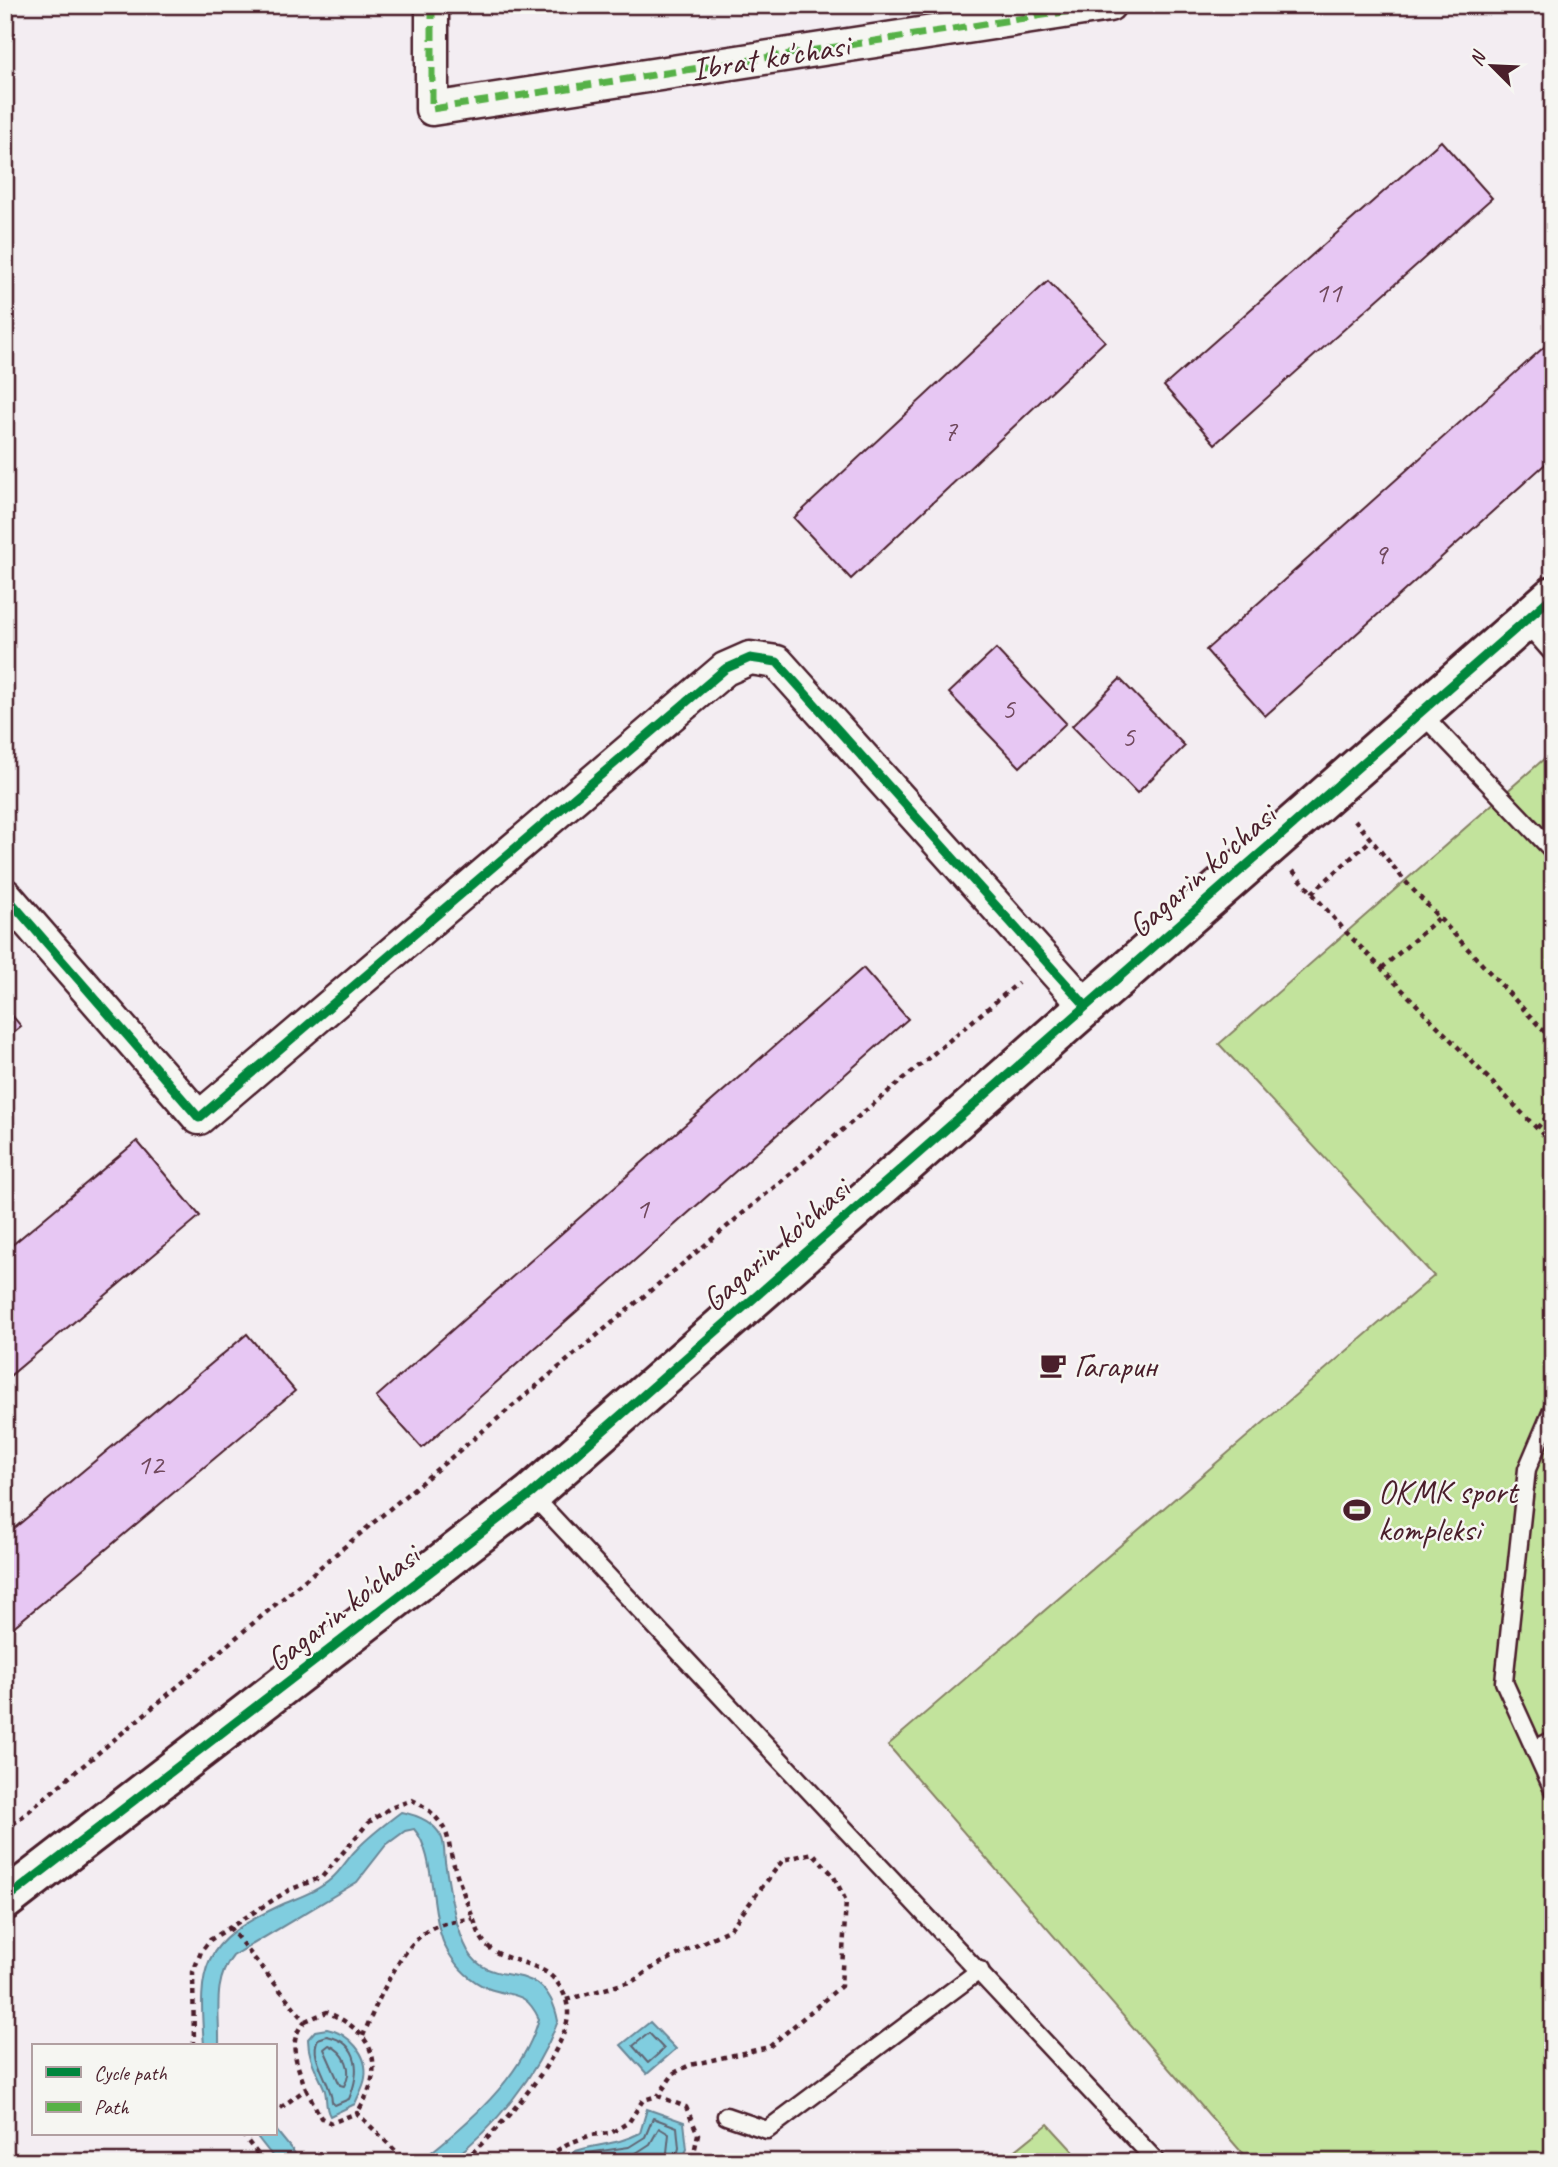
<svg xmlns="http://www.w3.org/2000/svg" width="1558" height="2167" font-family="Caveat,sans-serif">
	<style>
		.green { fill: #c2e39c; stroke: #868164; stroke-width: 2 }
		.water { fill: #80cddf; stroke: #6a8797; stroke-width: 2 }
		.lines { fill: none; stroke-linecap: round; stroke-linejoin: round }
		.shore { stroke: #606573; stroke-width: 2 }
		.building { fill: #e7c7f3; stroke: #4a1f2b; stroke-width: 2 }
		.service-casing { stroke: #4a1f2b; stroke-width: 21 }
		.minor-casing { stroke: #4a1f2b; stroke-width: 37 }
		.tertiary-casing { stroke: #4a1f2b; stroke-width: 44 }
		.path { stroke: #4a1f2b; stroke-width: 4.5; stroke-dasharray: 5 5; stroke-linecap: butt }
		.service { stroke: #f6f6f2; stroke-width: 16 }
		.minor { stroke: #f6f6f2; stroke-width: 32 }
		.tertiary { stroke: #f6f6f2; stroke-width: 38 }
		.quiet { stroke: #57b146; stroke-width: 7; stroke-dasharray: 14 7; stroke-linecap: butt }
		.cycleway-casing { stroke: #f6f6f2; stroke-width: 13 }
		.cycleway { stroke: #00873e; stroke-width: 9 }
		.labels { text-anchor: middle; stroke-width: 5; stroke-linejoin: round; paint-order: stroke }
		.number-label { font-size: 30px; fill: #71495d }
		.street-label { font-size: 33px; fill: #4a1f2b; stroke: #f6f6f2 }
		.poi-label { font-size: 33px; fill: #4a1f2b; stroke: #f6f6f2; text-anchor: start }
	</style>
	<rect width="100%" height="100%" fill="#f3edf2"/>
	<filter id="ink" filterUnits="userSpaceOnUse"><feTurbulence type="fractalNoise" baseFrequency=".0143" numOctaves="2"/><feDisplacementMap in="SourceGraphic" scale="14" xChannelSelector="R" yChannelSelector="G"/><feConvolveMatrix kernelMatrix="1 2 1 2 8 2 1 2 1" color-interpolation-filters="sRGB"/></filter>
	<g filter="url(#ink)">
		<g class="green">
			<polygon points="1553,751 1553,2162 1250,2162 888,1745 1434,1276 1219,1044"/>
			<polygon points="1048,2124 1083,2162 1001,2162"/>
		</g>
		<g class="water">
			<path d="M 401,1812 C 417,1815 433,1821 441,1836 C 445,1844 444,1854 445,1862 C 450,1891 454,1925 468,1951 C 492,1993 545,1953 558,2021 C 537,2076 495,2127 449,2162 L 419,2162 C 466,2125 522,2079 539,2019 C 525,1989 513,1998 487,1988 C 471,1981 457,1967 448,1952 C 429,1921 437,1854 414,1829 L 405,1831 L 386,1845 L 357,1882 L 233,1956 C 212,1981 220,2015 219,2046 L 204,2046 C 198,1965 201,1943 279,1906 C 296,1898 317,1892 331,1879 C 341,1871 347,1859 356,1850 C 369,1836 385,1824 401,1812 Z"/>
			<polygon points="650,2022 676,2049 647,2074 621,2045"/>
			<path d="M 327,2029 C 348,2033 369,2054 365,2078 C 364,2086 358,2096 355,2104 L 330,2116 C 324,2106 328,2098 324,2088 C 317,2071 308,2059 308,2039 L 315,2031 Z"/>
			<path d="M 647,2109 L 684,2122 L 687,2149 L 681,2162 L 552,2162 C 580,2143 612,2148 640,2133 Z"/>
			<polygon points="275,2129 302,2162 277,2162 255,2134 275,2134"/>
		</g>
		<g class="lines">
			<g class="shore">
				<polygon points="649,2033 664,2049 648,2063 633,2046"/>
				<path d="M 327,2036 C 361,2043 360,2073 349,2099 L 335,2105 L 332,2102 C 332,2082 308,2058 318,2039 Z"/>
				<path d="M 329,2045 C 345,2052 354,2070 344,2086 L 340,2085 L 324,2049 Z"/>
				<polyline points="565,2162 587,2153 629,2147 645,2137 653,2118 677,2127 679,2148 675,2162"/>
				<polyline points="588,2162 633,2155 650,2144 659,2128 669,2134 666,2162"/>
			</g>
		</g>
		<g class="building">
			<polygon points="1441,141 1492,198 1215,444 1164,386"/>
			<polygon points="1048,281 1105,341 851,579 794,518"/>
			<polygon points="1553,339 1553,457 1265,716 1206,650"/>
			<polygon points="996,649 1066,723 1020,767 949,693"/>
			<polygon points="1120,679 1185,746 1137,793 1072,726"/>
			<polygon points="863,968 908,1019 422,1448 376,1397"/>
			<polygon points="5,1007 21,1026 5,1039"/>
			<polygon points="137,1141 200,1216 5,1380 5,1251"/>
			<polygon points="247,1334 295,1391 5,1634 5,1536"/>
		</g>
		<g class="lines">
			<defs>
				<g id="service">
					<polyline points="1524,621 1553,654"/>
					<polyline points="1420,712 1553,851"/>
					<polyline points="1553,1408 1527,1469 1504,1682 1553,1790"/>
					<polyline points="531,1494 1157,2162"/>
					<polyline points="1535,1749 1553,1740"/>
					<polyline points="726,2116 767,2130 980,1970"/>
				</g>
				<g id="minor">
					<polyline points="432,5 432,109 1109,5"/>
					<polyline points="5,895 199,1118 725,669 750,658 777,662 1086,1006"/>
				</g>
				<polyline id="tertiary" points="5,1900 531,1494 1553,596"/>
			</defs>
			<use href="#service" class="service-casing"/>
			<use href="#minor" class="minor-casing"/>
			<use href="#tertiary" class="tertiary-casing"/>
			<g class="path">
				<polyline points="1355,820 1405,881 1553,1041"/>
				<polyline points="1293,871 1346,932 1553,1145"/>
				<polyline points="1312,893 1371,840"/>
				<polyline points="1382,968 1439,918"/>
				<polyline points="1537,1128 1553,1110"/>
				<polyline points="5,1831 1018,983"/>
				<path d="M 229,1927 L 305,2021 C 286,2041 297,2065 306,2089 L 275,2112"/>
				<polyline points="566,2000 633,1981 657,1965 730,1929 783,1860 813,1853 833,1875 846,1901 841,1986 769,2047 690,2065 674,2073 658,2096"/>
				<path d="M 305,2021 L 327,2012 C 377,2034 386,2068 357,2113"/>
				<path d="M 363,2036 C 376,2005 400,1946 430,1929 C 441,1922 459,1921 473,1918"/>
				<path d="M 194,2046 L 193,1972 L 201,1952 L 210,1940 L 289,1890 L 322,1877 L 368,1823 L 390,1808 L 412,1800 C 425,1806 435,1814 443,1827 C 449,1835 449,1848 452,1858 C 459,1883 469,1908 479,1933 C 490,1962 528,1958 550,1975 C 563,1986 571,2005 567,2022 C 558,2064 495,2134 462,2162"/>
				<polyline points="306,2089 321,2118 331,2123 357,2113 407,2162"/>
				<polyline points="242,2134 264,2162"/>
				<polyline points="540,2162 567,2144 591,2135 611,2133 629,2122 643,2100 658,2096 686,2107 698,2134 692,2162"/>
			</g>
			<use href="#service" class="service"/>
			<use href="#minor" class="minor"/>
			<use href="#tertiary" class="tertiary"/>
			<polyline class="quiet" points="432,5 432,109 1109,5"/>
			<defs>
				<g id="cycleway">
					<polyline points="5,895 199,1118 725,669 750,658 777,662 1086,1006"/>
					<polyline points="5,1900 531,1494 1553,596"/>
				</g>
			</defs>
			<use href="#cycleway" class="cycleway-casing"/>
			<use href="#cycleway" class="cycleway"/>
		</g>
	</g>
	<defs>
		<symbol id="cafe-bare" viewBox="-9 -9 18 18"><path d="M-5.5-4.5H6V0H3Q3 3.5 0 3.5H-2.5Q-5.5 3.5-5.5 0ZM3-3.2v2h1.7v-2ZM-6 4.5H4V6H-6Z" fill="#4a1f2b" stroke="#f6f6f2" stroke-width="2.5" paint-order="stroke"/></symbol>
		<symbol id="stadium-bare" viewBox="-9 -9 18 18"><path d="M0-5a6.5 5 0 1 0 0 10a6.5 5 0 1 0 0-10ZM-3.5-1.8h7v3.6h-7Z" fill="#4a1f2b" stroke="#f6f6f2" stroke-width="2.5" paint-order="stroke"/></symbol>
	</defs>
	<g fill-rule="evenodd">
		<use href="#cafe-bare" x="1034" y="1346" width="38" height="38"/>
		<use href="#stadium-bare" x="1338" y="1491" width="38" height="38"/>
	</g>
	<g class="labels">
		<g class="number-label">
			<text x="1328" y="302">11</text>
			<text x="950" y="440">7</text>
			<text x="1380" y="564">9</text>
			<text x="1008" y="718">5</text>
			<text x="1128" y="746">5</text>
			<text x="642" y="1218">1</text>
			<text x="150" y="1474">12</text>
		</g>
		<g class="street-label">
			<text transform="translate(770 56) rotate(-9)" y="12">Ibrat ko'chasi</text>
			<text transform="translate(1201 870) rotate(-41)" y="12">Gagarin ko'chasi</text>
			<text transform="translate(775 1244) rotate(-41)" y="12">Gagarin ko'chasi</text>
			<text transform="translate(342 1607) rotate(-38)" y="12">Gagarin ko'chasi</text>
		</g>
		<g class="poi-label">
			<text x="1074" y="1377">Гагарин</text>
			<text x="1378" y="1503">OKMK sport<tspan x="1378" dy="38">kompleksi</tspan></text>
		</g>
	</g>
	<rect width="1558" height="2167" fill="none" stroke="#f6f6f2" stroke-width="28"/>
	<rect x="14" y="14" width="1530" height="2139" fill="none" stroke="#4a1f2b" stroke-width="2.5" filter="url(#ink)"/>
	<rect x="32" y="2044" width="245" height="91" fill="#f6f6f2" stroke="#b1a0a2" stroke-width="2"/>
	<rect x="46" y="2067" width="35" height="10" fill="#00873e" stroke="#b1a0a2" stroke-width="2"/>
	<text x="94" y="2080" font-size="21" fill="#4a1f2b">Cycle path</text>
	<rect x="46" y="2102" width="35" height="10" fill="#57b146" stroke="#b1a0a2" stroke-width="2"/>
	<text x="94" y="2114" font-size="21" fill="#4a1f2b">Path</text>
	<g transform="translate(1492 66) rotate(294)" stroke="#f6f6f2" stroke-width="5" paint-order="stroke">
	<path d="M0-5L12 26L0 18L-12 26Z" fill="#4a1f2b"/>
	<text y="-10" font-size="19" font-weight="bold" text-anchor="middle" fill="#4a1f2b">N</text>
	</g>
</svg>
